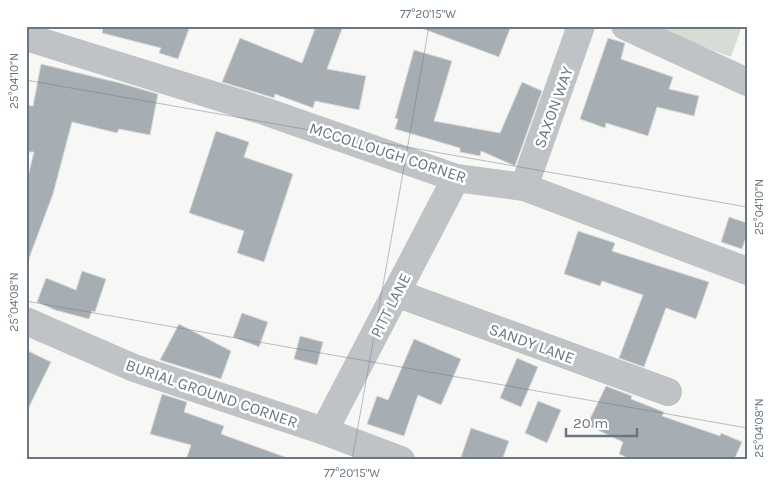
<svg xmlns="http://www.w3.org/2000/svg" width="773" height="486" font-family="Karla,sans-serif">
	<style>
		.green { fill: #d7dcd4 }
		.building { fill: #a7aeb3; stroke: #d9d9d7 }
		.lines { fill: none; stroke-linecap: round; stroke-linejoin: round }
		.minor { stroke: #bfc3c6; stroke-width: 28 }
		.ticks { fill: none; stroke: #6a7782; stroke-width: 1; stroke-opacity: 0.45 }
		.labels { text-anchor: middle; stroke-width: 5; stroke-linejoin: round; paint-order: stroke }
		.street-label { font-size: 16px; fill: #6a7782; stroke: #fff }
		.neatline { fill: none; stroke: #6a7782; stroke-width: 2 }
		.ticks-label { font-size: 12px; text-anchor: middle; fill: #6a7782 }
	</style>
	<rect width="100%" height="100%" fill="#f7f7f5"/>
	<polygon class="green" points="647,26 742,26 731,57"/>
	<g class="building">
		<polygon points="103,26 190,26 178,59 159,53 161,48 102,33"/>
		<polygon points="316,26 343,26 327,69 366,76 359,110 315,101 313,108 275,94 274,98 222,82 240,38 302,63"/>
		<polygon points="421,26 511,26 499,57 421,28"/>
		<polygon points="608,38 625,43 621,59 673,77 669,89 699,96 694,116 657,107 648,136 606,123 605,128 580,119"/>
		<polygon points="414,50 452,61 434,121 500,133 522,82 542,91 515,166 481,151 480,156 460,152 460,148 395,129 398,119 395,118"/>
		<polygon points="41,64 120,83 158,94 150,135 119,129 117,133 72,122 53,194 28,261 26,261 26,185 34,152 26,152 26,105 33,106"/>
		<polygon points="216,131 249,142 244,157 293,174 264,262 237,253 244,231 189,213"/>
		<polygon points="729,217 747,223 747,234 742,249 721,242"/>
		<polygon points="578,231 615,243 612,251 709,282 696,319 666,308 644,367 619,358 643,295 602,281 600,286 564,274"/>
		<polygon points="82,271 106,279 95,312 92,311 89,319 55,310 37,302 46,278 76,290"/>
		<polygon points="242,313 268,322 259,347 233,337"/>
		<polygon points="179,324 231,351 221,379 160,360"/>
		<polygon points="300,336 323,342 317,365 294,359"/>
		<polygon points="414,339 461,359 441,405 418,395 404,436 367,424 377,396 388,400"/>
		<polygon points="26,350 51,362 26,413"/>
		<polygon points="517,358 538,367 521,407 500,398"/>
		<polygon points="606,386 632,396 631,399 664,412 662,416 720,436 721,433 742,442 734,460 632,460 619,454 623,442 587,425"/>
		<polygon points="162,394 187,402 184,412 224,426 221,434 285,457 285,460 186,460 191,445 150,434"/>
		<polygon points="538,401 561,410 547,443 525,433"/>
		<polygon points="471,428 509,441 502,460 460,460"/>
	</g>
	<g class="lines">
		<g class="minor">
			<polyline points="625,26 747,82"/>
			<polyline points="26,37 264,111 456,178 524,187 747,271"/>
			<polyline points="524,187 581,26"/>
			<polyline points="396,293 668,392"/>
			<polyline points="26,321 134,368 324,431 401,460"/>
			<polyline points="324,431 456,178"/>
		</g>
	</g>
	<path class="ticks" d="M 26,80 L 747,207M 26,301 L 747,428M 352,460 L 429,26"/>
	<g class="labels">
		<g class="street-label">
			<text transform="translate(553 107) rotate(-70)" y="6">SAXON WAY</text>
			<text transform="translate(388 152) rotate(18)" y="6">MCCOLLOUGH CORNER</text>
			<text transform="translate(390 305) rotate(-63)" y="6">PITT LANE</text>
			<text transform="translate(532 343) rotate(20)" y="6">SANDY LANE</text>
			<text transform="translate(212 393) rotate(19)" y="6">BURIAL GROUND CORNER</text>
		</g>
	</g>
	<rect width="773" height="486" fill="none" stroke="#ffffff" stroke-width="55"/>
	<path d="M566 428v8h71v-8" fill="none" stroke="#6a7782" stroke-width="2.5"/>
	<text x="573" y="428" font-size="15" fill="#6a7782" stroke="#ffffff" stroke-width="4" paint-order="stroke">20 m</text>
	<rect x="28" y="28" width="718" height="430" class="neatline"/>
	<g class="ticks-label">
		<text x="428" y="18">77°20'15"W</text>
		<text transform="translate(14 81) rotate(-90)" y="4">25°04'10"N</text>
		<text transform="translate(759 207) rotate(-90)" y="4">25°04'10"N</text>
		<text transform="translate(14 302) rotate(-90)" y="4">25°04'08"N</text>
		<text transform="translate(759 428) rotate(-90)" y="4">25°04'08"N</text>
		<text x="352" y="477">77°20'15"W</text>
	</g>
</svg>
